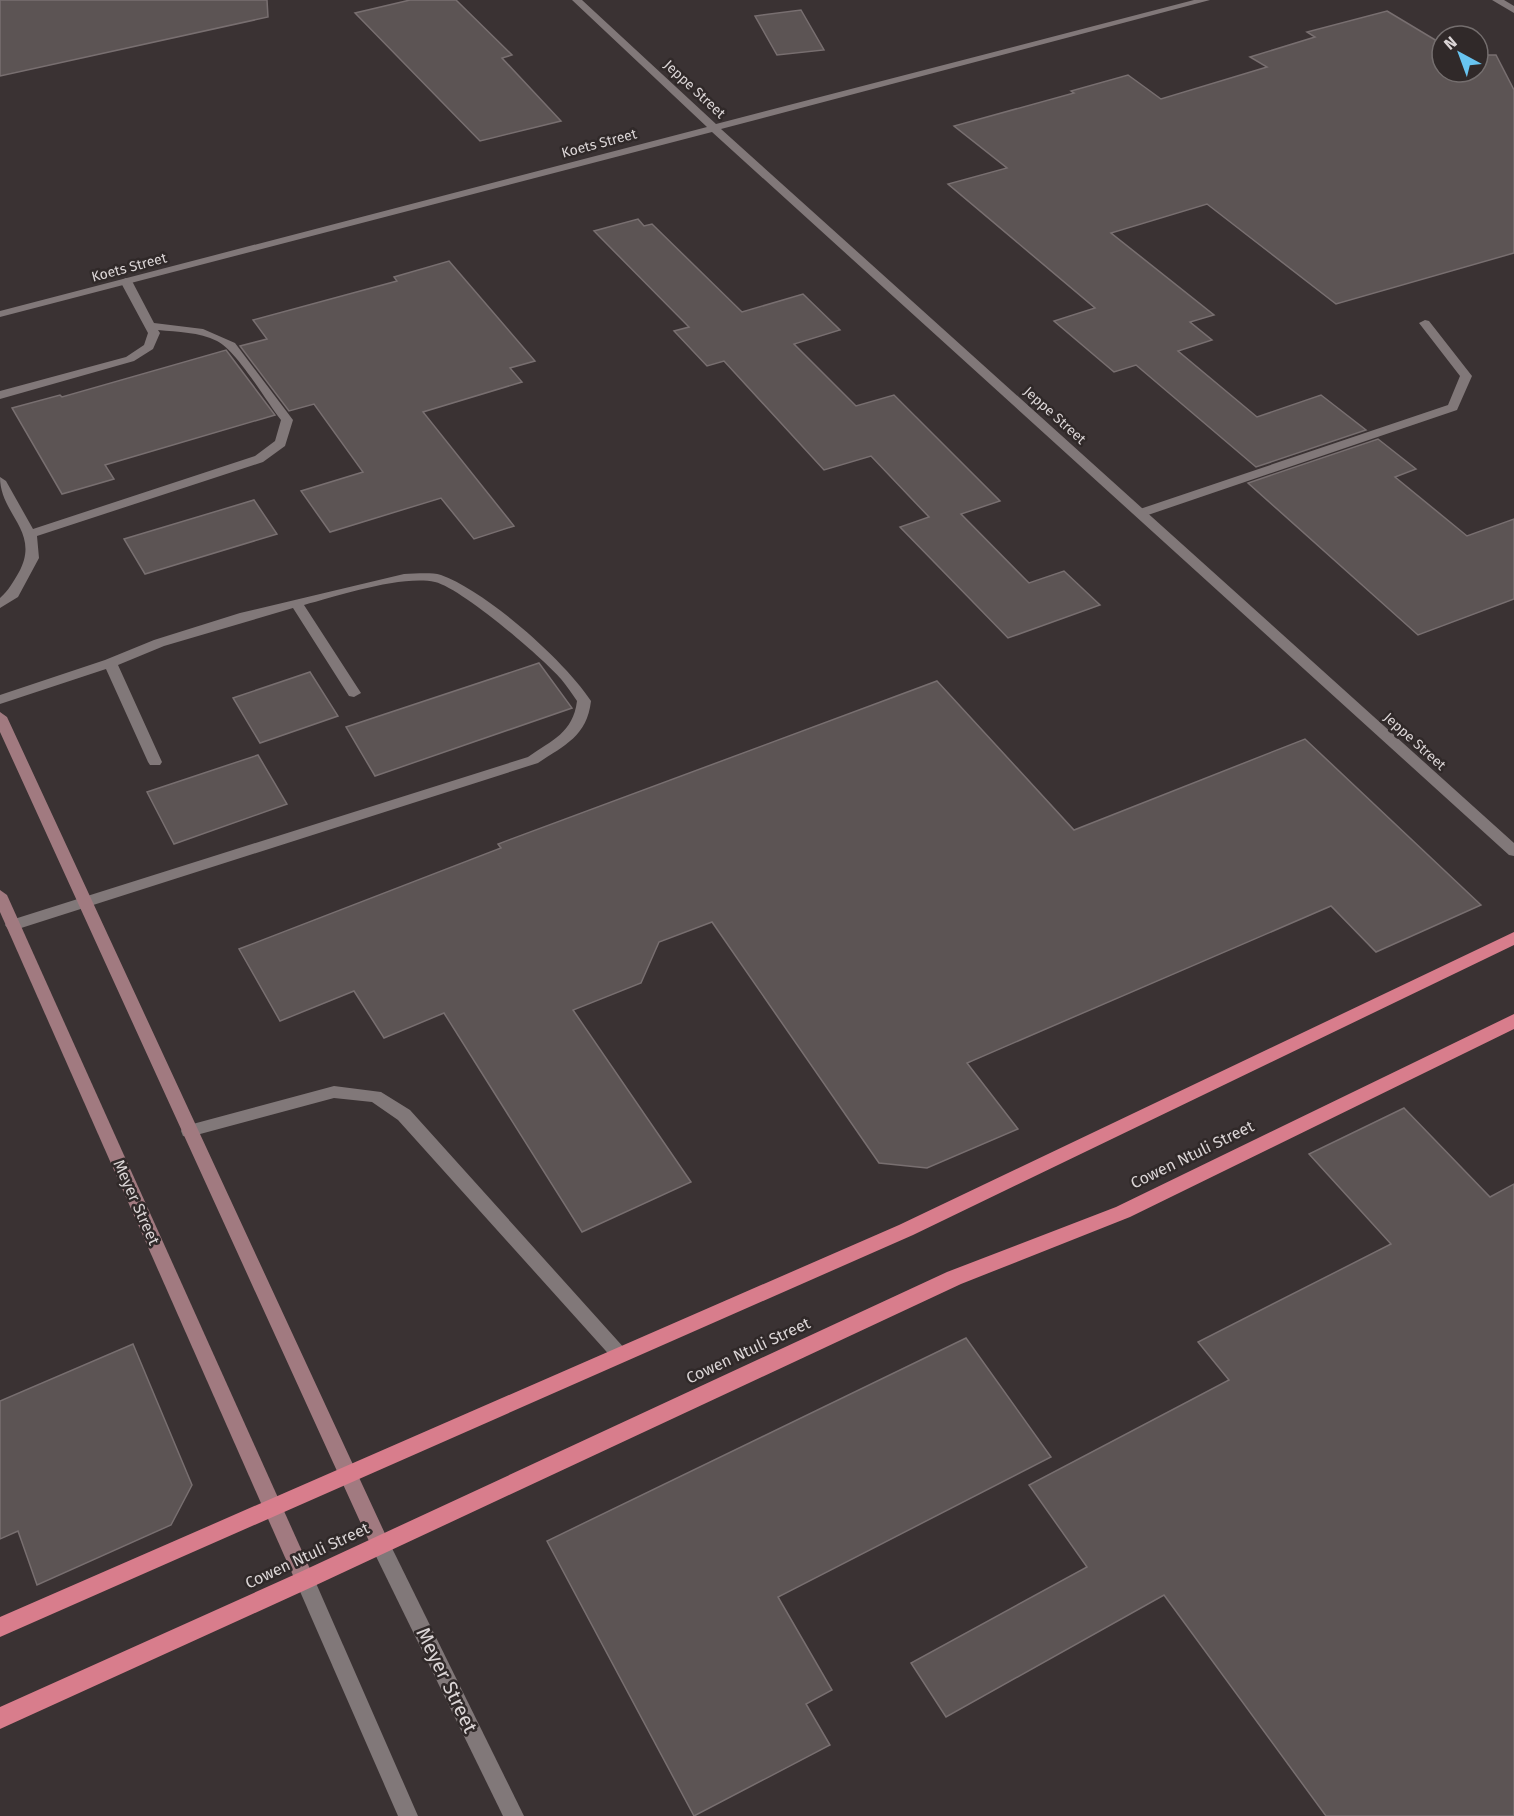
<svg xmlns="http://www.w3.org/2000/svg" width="1514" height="1816" font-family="'Fira Sans',sans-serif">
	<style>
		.building { fill: #5c5454; stroke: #786f70; stroke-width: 1.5 }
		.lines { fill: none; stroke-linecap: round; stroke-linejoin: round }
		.service { fill: #817879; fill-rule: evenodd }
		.minor { fill: #817879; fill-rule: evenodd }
		.secondary { fill: #a17a80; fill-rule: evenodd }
		.trunk { fill: #d87d8c; fill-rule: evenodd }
		.labels { text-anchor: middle; stroke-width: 5; stroke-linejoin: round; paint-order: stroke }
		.far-street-label { font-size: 14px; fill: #dbd5d6; stroke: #302929 }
		.street-label { font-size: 16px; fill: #dbd5d6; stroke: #302929 }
		.near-street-label { font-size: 20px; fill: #dbd5d6; stroke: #302929 }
	</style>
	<rect width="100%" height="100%" fill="#3a3233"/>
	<g class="building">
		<polygon points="0,0 267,0 268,17 0,76"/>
		<polygon points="410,0 456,0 512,55 502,58 561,121 480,141 355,13"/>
		<polygon points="801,10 824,50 777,55 755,16"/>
		<polygon points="1387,11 1442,44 1442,72 1478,72 1478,55 1496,55 1514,90 1514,253 1336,304 1207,204 1111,233 1214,315 1190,322 1212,340 1178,351 1257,417 1321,395 1366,430 1256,467 1136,365 1114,372 1054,321 1095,308 948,184 1007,168 954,126 1074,93 1071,91 1128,75 1161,99 1267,67 1250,57 1315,37 1307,32"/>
		<polygon points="638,219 644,226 652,224 742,312 803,294 840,330 794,344 856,406 894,395 1000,501 961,514 1029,583 1064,571 1100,605 1008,638 900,527 929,517 871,456 824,470 724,361 707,366 674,331 689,327 594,231"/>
		<polygon points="449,261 535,361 510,368 522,382 423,412 514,526 474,539 441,498 330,532 301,491 363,472 314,404 289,411 240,346 267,339 253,320 397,281 394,277"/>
		<polygon points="226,350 275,415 105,465 114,479 62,494 12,408 60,395 62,397"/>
		<polygon points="1378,439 1416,469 1395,477 1467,536 1514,519 1514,599 1418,635 1248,483"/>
		<polygon points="254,500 277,534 145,574 124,539"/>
		<polygon points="539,663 572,708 375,776 346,727"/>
		<polygon points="310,672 338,716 260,743 233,698"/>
		<polygon points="937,681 1074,830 1305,739 1481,905 1376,952 1331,906 967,1063 1018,1129 927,1168 879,1163 712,922 659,942 641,983 573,1010 691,1182 582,1232 444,1013 384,1038 354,991 280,1021 239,949 501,848 498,844"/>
		<polygon points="258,755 287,804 174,844 147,792"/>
		<polygon points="1404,1108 1490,1197 1514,1184 1514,1816 1326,1816 1164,1595 946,1717 911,1663 1087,1567 1029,1485 1229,1380 1198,1342 1391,1244 1309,1154"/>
		<polygon points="966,1338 1051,1457 778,1597 832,1690 806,1704 830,1745 694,1816 547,1541"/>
		<polygon points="133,1344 192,1485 171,1525 37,1585 18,1531 0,1539 0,1401"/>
	</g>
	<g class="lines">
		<g class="service">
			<path d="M 126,278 L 132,281 L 154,323 L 203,329 L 235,343 L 293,420 L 285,446 L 263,462 L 37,536 L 39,558 L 18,597 L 0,608 L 0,598 C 9,590 13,582 19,572 C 41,531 0,515 0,477 L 6,481 L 33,529 L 255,456 L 275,441 L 281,420 C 266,401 237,351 217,341 C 199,332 178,332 158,330 L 160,333 L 153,349 L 134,361 L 0,399 L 0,391 L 126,357 L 144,345 L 148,333 L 120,281 Z"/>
			<polygon points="1425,320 1429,321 1472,376 1457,410 1145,516 1137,516 1135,513 1137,510 1448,405 1460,376 1419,323"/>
			<path d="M 404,574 C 415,574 430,572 441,575 C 486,591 565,661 591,701 C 587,736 565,745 538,763 L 18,929 L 8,929 L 5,925 L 8,921 L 528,757 C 552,740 573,733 577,701 C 572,694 567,686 561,679 C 542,657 461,588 435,582 C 401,575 338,596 304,605 L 361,693 L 354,697 L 349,696 L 293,608 L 164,646 L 118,665 L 162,762 L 160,765 L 150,765 L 148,762 L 106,669 L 0,704 L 0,695 L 105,660 L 154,640 L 240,613 Z"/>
			<polygon points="334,1086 381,1092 410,1110 626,1350 629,1355 626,1360 620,1363 614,1360 398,1120 372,1102 334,1098 189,1137 183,1136 181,1131 183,1126 189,1125"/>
		</g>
		<g class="minor">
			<polygon points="572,0 582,0 716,124 1194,0 1210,0 721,129 1514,843 1514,856 1509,855 712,132 0,317 0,311 707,127"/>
			<polygon points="1492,0 1504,0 1514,6 1514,13"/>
			<polygon points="380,1535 387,1538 524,1816 503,1816 370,1544 373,1538"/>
			<polygon points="305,1571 312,1574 418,1816 398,1816 295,1580 298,1574"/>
		</g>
		<g class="secondary">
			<polygon points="0,712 7,717 387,1538 390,1544 387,1550 380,1553 373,1550 0,732"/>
			<polygon points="0,890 7,895 315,1580 312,1586 305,1589 298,1586 295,1580 0,912"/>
		</g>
		<g class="trunk">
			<polygon points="1514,932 1514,945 913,1235 0,1637 0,1617 899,1225"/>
			<polygon points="1514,1014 1514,1029 1130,1217 961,1284 312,1587 0,1729 0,1707 298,1573 947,1272 1116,1207"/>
		</g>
	</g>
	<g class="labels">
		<g class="far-street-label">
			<text transform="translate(695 89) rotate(43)" y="5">Jeppe Street</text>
			<text transform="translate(599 143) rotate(-15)" y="5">Koets Street</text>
			<text transform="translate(129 267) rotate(-15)" y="5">Koets Street</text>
			<text transform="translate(1055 415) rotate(42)" y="5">Jeppe Street</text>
			<text transform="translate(1415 741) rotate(42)" y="5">Jeppe Street</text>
		</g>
		<g class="street-label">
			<text transform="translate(1192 1154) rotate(-26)" y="6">Cowen Ntuli Street</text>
			<text transform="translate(137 1202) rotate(66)" y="6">Meyer Street</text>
			<text transform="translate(748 1350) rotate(-25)" y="6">Cowen Ntuli Street</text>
			<text transform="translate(307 1555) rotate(-25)" y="6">Cowen Ntuli Street</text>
		</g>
		<g class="near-street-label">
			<text transform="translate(447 1680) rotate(64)" y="7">Meyer Street</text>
		</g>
	</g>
	<g transform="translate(1460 54) rotate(319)"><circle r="28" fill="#302929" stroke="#746e6e" stroke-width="1.5"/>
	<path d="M0-4.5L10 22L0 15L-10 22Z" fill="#68c4f0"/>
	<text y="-9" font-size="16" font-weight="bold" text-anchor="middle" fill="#dbd5d6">N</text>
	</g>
</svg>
